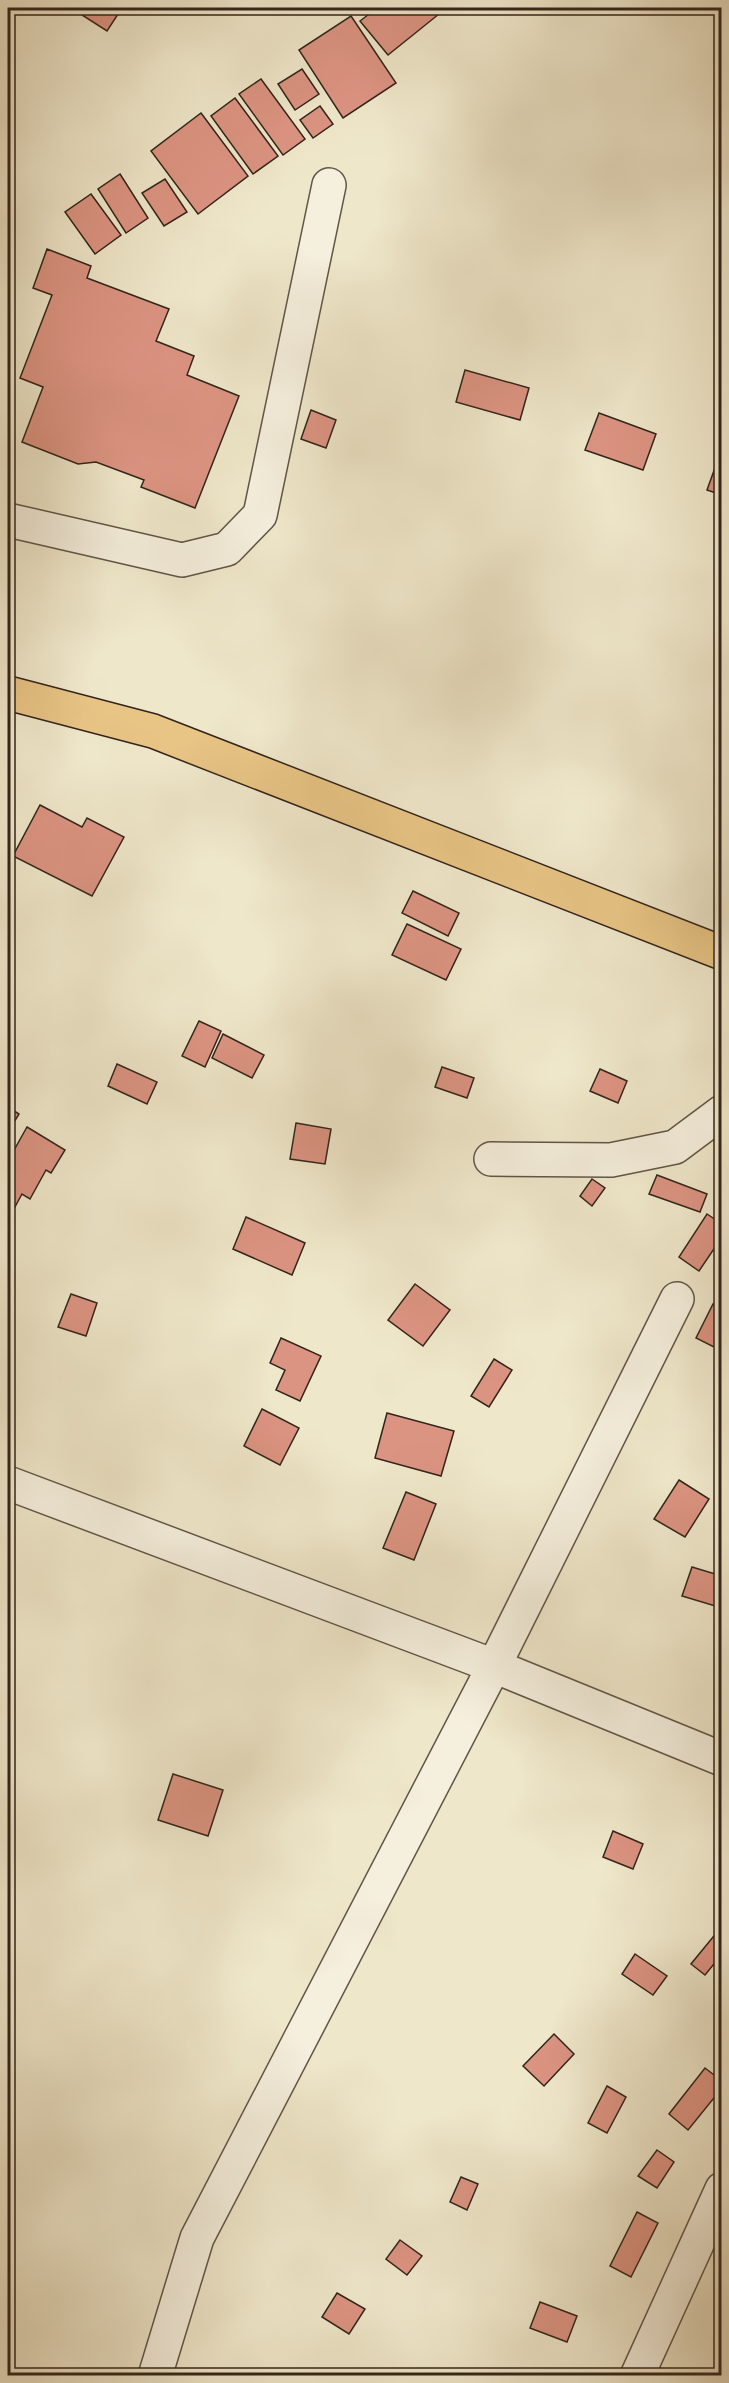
<svg xmlns="http://www.w3.org/2000/svg" width="729" height="2383" font-family="Cardo,serif">
	<style>
		.building { fill: #dc9482; stroke: #32241b; stroke-width: 1.5 }
		.lines { fill: none; stroke-linecap: round; stroke-linejoin: round }
		.minor-casing { stroke: #615547; stroke-width: 36 }
		.major-casing { stroke: #32241b; stroke-width: 36 }
		.minor { stroke: #f5efdd; stroke-width: 33 }
		.major { stroke: #e8c485; stroke-width: 33 }
	</style>
	<rect width="100%" height="100%" fill="#efe7ca"/>
	<filter id="stains"><feTurbulence type="fractalNoise" baseFrequency=".00333" numOctaves="4"/><feColorMatrix values="0 0 0 0 .2 0 0 0 0 .09 0 0 0 0 .02 0 0 0 .5 -.17"/></filter>
	<radialGradient id="worn" r=".72"><stop offset=".6" stop-color="#630" stop-opacity="0"/><stop offset="1" stop-color="#630" stop-opacity=".3"/></radialGradient>
	<g class="building">
		<polygon points="71,8 122,8 107,31"/>
		<polygon points="377,8 434,8 439,14 388,55 360,21"/>
		<polygon points="351,16 396,83 343,118 299,50"/>
		<polygon points="302,69 319,94 295,110 278,84"/>
		<polygon points="261,79 305,139 283,155 239,94"/>
		<polygon points="235,98 278,156 253,174 211,116"/>
		<polygon points="320,106 333,124 313,138 300,120"/>
		<polygon points="201,113 248,176 198,214 151,151"/>
		<polygon points="120,174 148,218 126,233 98,189"/>
		<polygon points="165,179 187,212 164,226 142,193"/>
		<polygon points="91,194 121,235 95,254 65,212"/>
		<polygon points="47,249 91,266 87,278 169,309 156,341 194,356 187,375 239,396 195,508 141,487 144,480 96,462 78,464 22,442 43,387 20,378 52,295 33,288"/>
		<polygon points="465,370 529,388 520,420 456,402"/>
		<polygon points="311,410 336,420 326,448 301,439"/>
		<polygon points="599,413 656,434 643,470 585,450"/>
		<polygon points="716,465 722,467 722,495 707,490"/>
		<polygon points="40,805 82,827 87,818 124,837 92,896 13,856"/>
		<polygon points="413,891 459,913 448,936 402,913"/>
		<polygon points="407,924 461,949 446,980 392,955"/>
		<polygon points="199,1021 221,1031 205,1067 182,1056"/>
		<polygon points="223,1034 264,1055 252,1078 212,1058"/>
		<polygon points="117,1064 157,1082 147,1104 108,1086"/>
		<polygon points="442,1067 474,1078 467,1098 435,1087"/>
		<polygon points="600,1069 627,1081 618,1103 590,1091"/>
		<polygon points="8,1107 19,1114 8,1132"/>
		<polygon points="296,1123 331,1129 325,1164 290,1159"/>
		<polygon points="27,1127 65,1150 51,1173 46,1170 30,1199 22,1194 10,1216 8,1214 8,1161"/>
		<polygon points="657,1175 707,1194 700,1212 649,1194"/>
		<polygon points="592,1179 605,1188 592,1206 580,1196"/>
		<polygon points="707,1214 722,1224 722,1237 699,1271 679,1257"/>
		<polygon points="246,1217 305,1243 292,1275 233,1249"/>
		<polygon points="415,1284 450,1310 423,1346 388,1320"/>
		<polygon points="71,1294 97,1303 86,1336 58,1327"/>
		<polygon points="713,1304 722,1308 722,1351 696,1338"/>
		<polygon points="281,1338 321,1356 300,1401 276,1390 285,1370 270,1363"/>
		<polygon points="494,1359 512,1370 489,1407 471,1396"/>
		<polygon points="262,1409 299,1428 280,1465 244,1446"/>
		<polygon points="387,1413 454,1431 441,1476 375,1458"/>
		<polygon points="679,1480 709,1499 685,1537 654,1519"/>
		<polygon points="406,1492 436,1504 414,1560 383,1548"/>
		<polygon points="692,1567 722,1576 722,1608 682,1596"/>
		<polygon points="173,1774 223,1790 208,1836 158,1820"/>
		<polygon points="613,1831 643,1844 633,1869 603,1857"/>
		<polygon points="722,1926 722,1961 718,1959 705,1975 691,1964"/>
		<polygon points="635,1954 667,1976 653,1995 622,1974"/>
		<polygon points="554,2034 574,2054 544,2086 523,2066"/>
		<polygon points="705,2068 722,2081 722,2088 688,2130 669,2114"/>
		<polygon points="607,2086 626,2097 607,2133 588,2123"/>
		<polygon points="657,2150 674,2162 657,2188 638,2176"/>
		<polygon points="461,2177 478,2184 467,2210 450,2202"/>
		<polygon points="637,2212 658,2223 631,2277 610,2266"/>
		<polygon points="400,2240 422,2256 407,2275 386,2259"/>
		<polygon points="337,2293 365,2309 349,2334 322,2317"/>
		<polygon points="540,2302 577,2316 567,2342 530,2328"/>
	</g>
	<g class="lines">
		<defs>
			<g id="minor">
				<polyline points="8,520 182,560 227,549 260,515 329,185"/>
				<polyline points="491,1159 611,1160 675,1147 722,1112"/>
				<polyline points="8,1483 494,1666 722,1759"/>
				<polyline points="155,2376 197,2238 494,1666 677,1299"/>
				<polyline points="637,2376 722,2189"/>
			</g>
			<polyline id="major" points="8,693 153,731 722,953"/>
		</defs>
		<use href="#minor" class="minor-casing"/>
		<use href="#major" class="major-casing"/>
		<use href="#minor" class="minor"/>
		<use href="#major" class="major"/>
	</g>
	<rect width="729" height="2383" fill="none" stroke="#efe7ca" stroke-width="30"/>
	<rect x="9" y="9" width="711" height="2365" fill="none" stroke="#32241b" stroke-width="3"/>
	<rect x="15" y="15" width="699" height="2353" fill="none" stroke="#32241b" stroke-width="1.5"/>
	<rect width="100%" height="100%" filter="url(#stains)"/>
	<rect width="100%" height="100%" fill="url(#worn)"/>
</svg>
